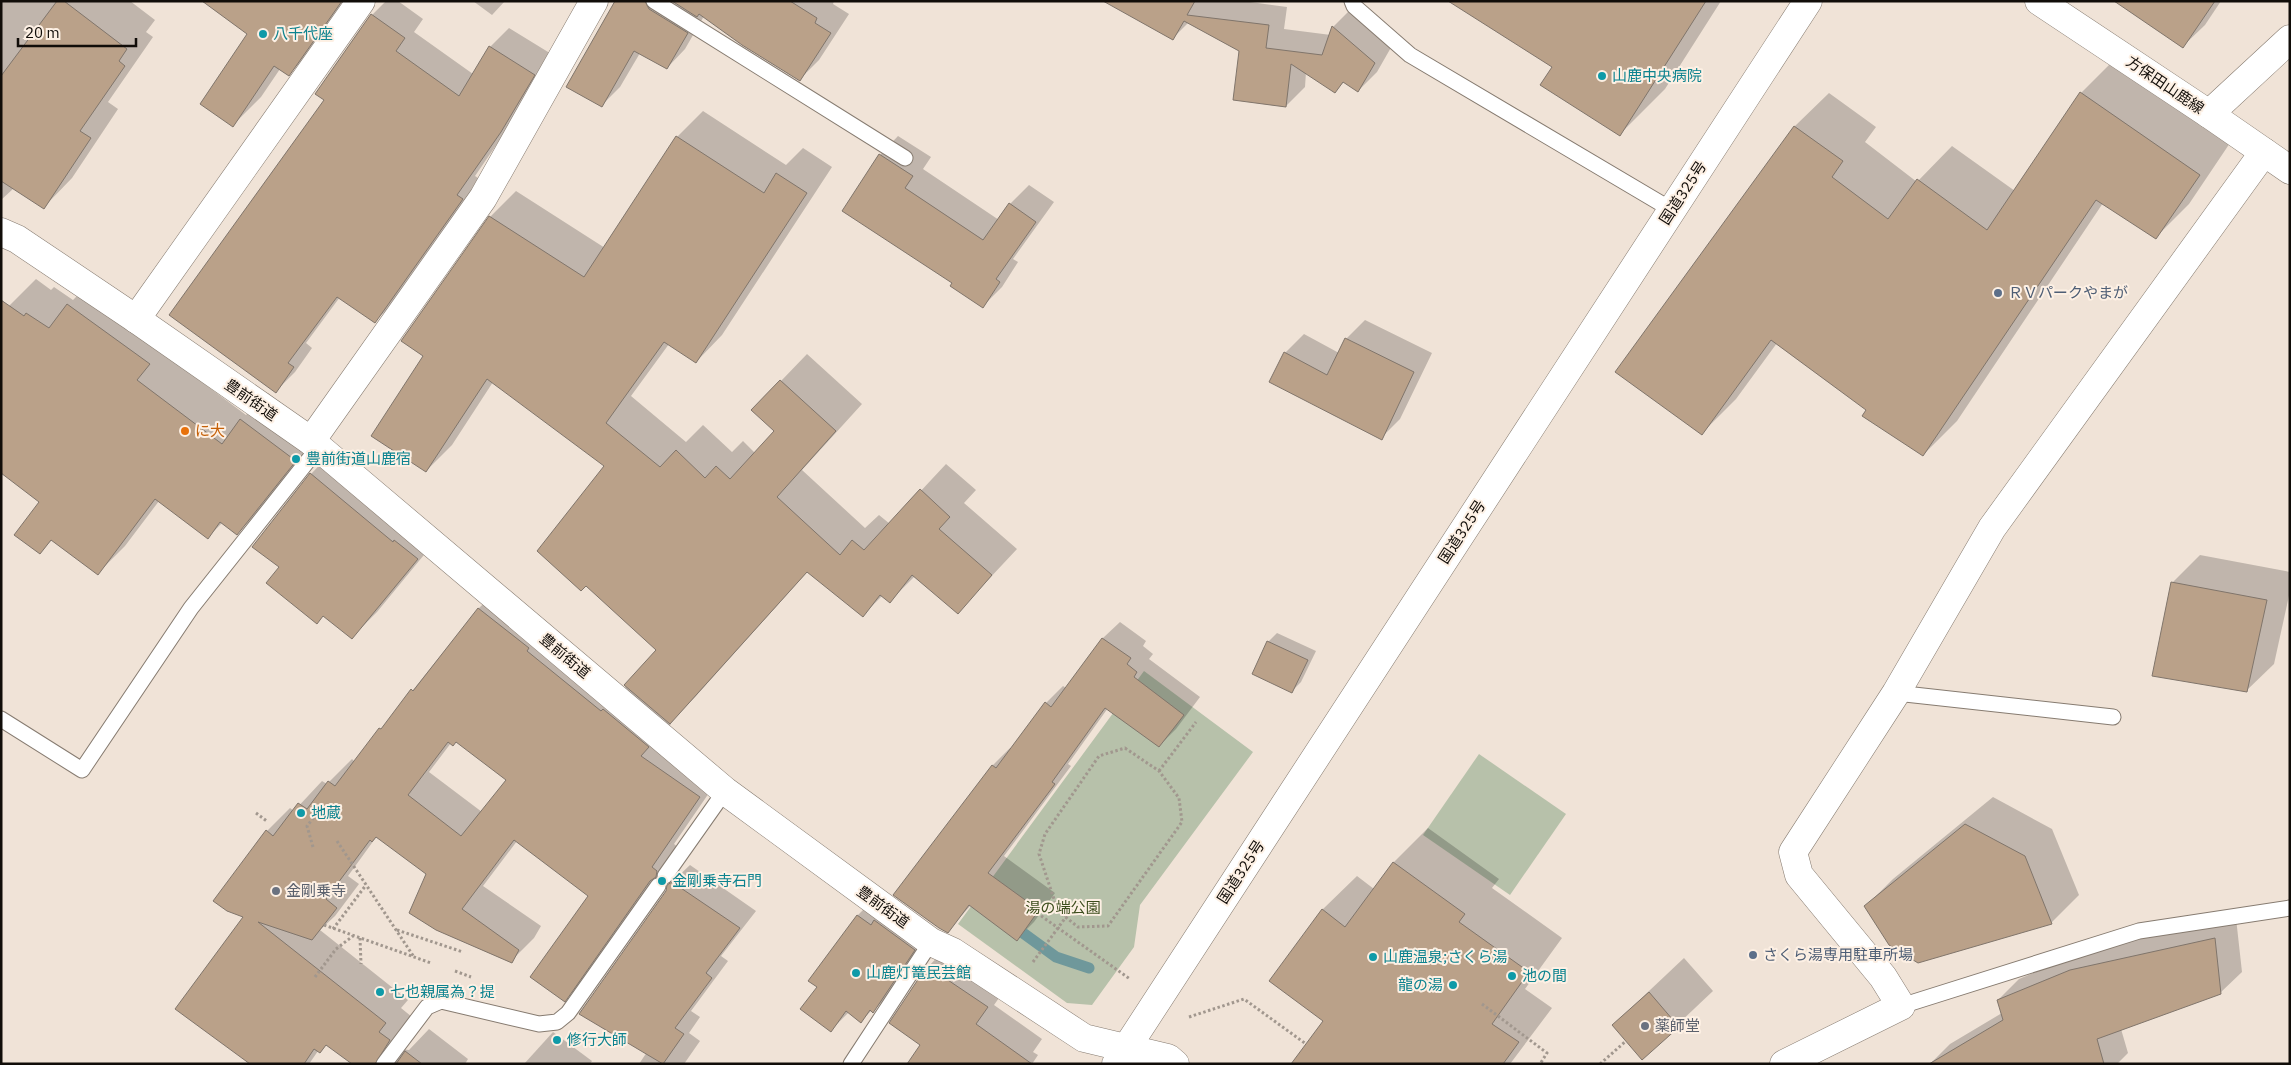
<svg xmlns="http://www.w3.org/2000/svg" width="2291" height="1065" font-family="'IBM Plex Sans','Noto Sans JP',sans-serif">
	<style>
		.green { fill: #b7c1aa }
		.shadow { fill: #0003; fill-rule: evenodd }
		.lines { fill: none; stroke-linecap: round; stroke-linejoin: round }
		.stream { stroke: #6f989b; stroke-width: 11 }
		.building { fill: #baa189; stroke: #80756b; fill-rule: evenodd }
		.lane-casing { stroke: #867b70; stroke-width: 17 }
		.street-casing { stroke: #867b70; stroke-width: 29 }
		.secondary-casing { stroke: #867b70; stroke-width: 29 }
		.highway-casing { stroke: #867b70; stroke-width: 29 }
		.path { stroke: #a1978e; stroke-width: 3; stroke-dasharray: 2.5 2.5; stroke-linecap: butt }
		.lane { stroke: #fff; stroke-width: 15 }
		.street { stroke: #fff; stroke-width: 28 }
		.secondary { stroke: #fff; stroke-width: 28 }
		.highway { stroke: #fff; stroke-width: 28 }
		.culture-dot { fill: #0f9aa8; stroke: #fdf0e4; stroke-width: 2 }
		.service-dot { fill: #5c6f8a; stroke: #fdf0e4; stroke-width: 2 }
		.food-dot { fill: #e8710a; stroke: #fdf0e4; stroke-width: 2 }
		.worship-dot { fill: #6b7280; stroke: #fdf0e4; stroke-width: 2 }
		.labels { text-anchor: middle; stroke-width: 4; stroke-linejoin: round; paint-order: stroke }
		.culture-label { font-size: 15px; fill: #0d838f; stroke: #fdf0e4; text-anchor: start }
		.street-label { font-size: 15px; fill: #110d09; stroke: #fdf0e4 }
		.service-label { font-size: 15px; fill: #4e5e75; stroke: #fdf0e4; text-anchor: start }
		.food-label { font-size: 15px; fill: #c56008; stroke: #fdf0e4; text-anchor: start }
		.worship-label { font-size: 15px; fill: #5b616d; stroke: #fdf0e4; text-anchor: start }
		.park-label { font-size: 15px; fill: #3c4d1d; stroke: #fdf0e4 }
	</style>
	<rect width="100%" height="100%" fill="#f0e3d7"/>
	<g class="green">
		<polygon points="1144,671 1253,752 1140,905 1134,947 1092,1005 1067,1003 958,924"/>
		<polygon points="1479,754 1566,814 1510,895 1423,835"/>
	</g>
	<g class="shadow">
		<polygon points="1,1 130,1 155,20 146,32 153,37 108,102 118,109 72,178 44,207 14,188 1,200"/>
		<polygon points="204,1 349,1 317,46 289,74 280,69 261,97 233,125 249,33"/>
		<polygon points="386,1 398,1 423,19 414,32 473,74 490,47 509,28 553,55 519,112 475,176 481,180 394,303 375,321 340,297 306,343 312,348 295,372 276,391 326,100 372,15"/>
		<polygon points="473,1 505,1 492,15"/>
		<polygon points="616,1 834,1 833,4 849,14 819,60 800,79 704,16 685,49 667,68 640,53 620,87 601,106"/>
		<polygon points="1136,1 1243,1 1287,7 1284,29 1331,35 1333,27 1352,8 1393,44 1377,72 1358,91 1345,81 1335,91 1306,72 1305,87 1286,106 1241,51 1189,22 1172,39"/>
		<polygon points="1450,1 1721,1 1665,89 1620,134 1554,66"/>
		<polygon points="2116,1 2221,1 2205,25 2182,47"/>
		<polygon points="2115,59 2232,140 2189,204 2155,238 2103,203 1957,421 1923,455 1868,410 1777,343 1736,399 1702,433 1617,371 1795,126 1829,93 1876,127 1865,142 1917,182 1952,146 2015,191 2081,93"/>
		<path d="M 703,111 L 786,165 L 803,148 L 832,167 L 722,335 L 696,362 L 669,344 L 631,396 L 686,442 L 703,425 L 732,452 L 743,441 L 755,453 L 776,431 L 753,410 L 807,354 L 862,404 L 802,470 L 865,528 L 879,515 L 890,524 L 946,464 L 976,490 L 964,503 L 1017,549 L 958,612 L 915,576 L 890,601 L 882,596 L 863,615 L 808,571 L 696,696 L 670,723 L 671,724 L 663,733 L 722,774 L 674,844 L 679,848 L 587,977 L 564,1000 L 590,896 L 517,841 L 483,886 L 541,926 L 534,938 L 511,961 L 428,874 L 377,836 L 348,876 L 359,884 L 335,916 L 320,930 L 408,1000 L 401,1008 L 412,1017 L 401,1049 L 409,1050 L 429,1029 L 468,1059 L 465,1064 L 354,1064 L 327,1044 L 320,1052 L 318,1051 L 309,1064 L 253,1064 L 245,916 L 267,831 L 290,808 L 294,811 L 322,781 L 327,784 L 352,759 L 355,762 L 479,608 L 502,586 L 551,625 L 549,628 L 624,689 L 658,650 L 606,466 L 493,382 L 452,445 L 426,471 L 425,356 L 403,341 L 490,217 L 516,191 L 605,248 L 677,137 ZM 456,741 L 508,780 L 482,812 L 429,772 L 451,743 Z"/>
		<polygon points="898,136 931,157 923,169 999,220 1010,204 1029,185 1054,202 1013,259 1018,262 1002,287 983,306 954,283 880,155"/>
		<polygon points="95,278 163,353 246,415 268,393 322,434 263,507 237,534 222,523 208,537 159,501 125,546 98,573 53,539 40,552 41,502 9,306 36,279 51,290 54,287 73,300"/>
		<polygon points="1365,320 1432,353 1400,419 1381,438 1285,353 1304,334 1339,353 1346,339"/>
		<polygon points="336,448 442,533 377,612 352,637 324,615 317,623 281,567 254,546 311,474"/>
		<polygon points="2200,555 2290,572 2290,591 2274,664 2246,691 2172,583"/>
		<polygon points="1120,622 1146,641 1143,646 1153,654 1149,659 1200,697 1176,729 1159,746 1108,708 1068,764 1071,766 1004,856 1055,893 1034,922 1017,939 971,905 948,931 895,895 993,765 1010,748 1011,750 1046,703 1063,686 1066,688 1103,638"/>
		<polygon points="1277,633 1316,651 1301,682 1292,691 1268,642"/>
		<polygon points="1993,797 2052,829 2079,895 2051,923 1866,906 1893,879"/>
		<polygon points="1428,828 1499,879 1492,888 1562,938 1525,989 1552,1008 1510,1064 1293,1064 1325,1020 1322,910 1357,876 1374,889 1394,862"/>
		<polygon points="690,865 756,911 721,956 728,961 691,1011 700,1017 689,1033 700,1041 684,1064 639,1064 647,1052 668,886"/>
		<polygon points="877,896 933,930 892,992 873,1011 872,1010 861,1021 849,1012 831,1030 818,987 810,981 858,915"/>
		<polygon points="2236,918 2242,972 2220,993 2121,1029 2128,1053 2117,1064 1930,1064 1950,1044 2002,1013 1998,1000 2019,979 2092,949"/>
		<polygon points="946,948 1006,988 994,1005 1042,1039 1033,1052 1038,1055 1032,1064 921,1064 928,967"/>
		<polygon points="1684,958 1713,991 1642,1058 1613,1025"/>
		<polygon points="553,1032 592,1061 590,1064 524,1064"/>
	</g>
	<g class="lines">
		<polyline class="stream" points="1012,925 1056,957 1089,968"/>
	</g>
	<g class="building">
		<polygon points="57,1 64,1 127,49 119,61 125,66 80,131 91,138 44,209 1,181 1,76"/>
		<polygon points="202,1 342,1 289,76 274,66 233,127 200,104 247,34"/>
		<polygon points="615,1 645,1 649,9 688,33 667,69 634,51 602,107 566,87"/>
		<polygon points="672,1 790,1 817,18 815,23 831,33 800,81 742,45 699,14 697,17"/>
		<polygon points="1103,1 1195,1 1187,15 1269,25 1266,48 1322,55 1332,26 1375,63 1358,92 1343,82 1335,93 1291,64 1286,107 1233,100 1239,51 1184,21 1173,40"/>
		<polygon points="1448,1 1706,1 1620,136 1540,85 1552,67"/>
		<polygon points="2114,1 2215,1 2183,48"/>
		<polygon points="371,14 405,38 396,51 459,96 489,46 535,75 501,132 457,195 463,199 375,323 337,297 288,363 294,367 276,393 169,315 324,100 315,94"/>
		<polygon points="2080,92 2200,175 2156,239 2096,200 1923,456 1862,416 1866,410 1771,340 1702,435 1615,372 1794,126 1843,161 1832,177 1888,219 1917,179 1987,230"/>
		<polygon points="676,136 764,193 776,173 807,193 696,363 664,342 606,423 660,467 676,450 705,478 716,466 730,479 774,431 751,410 780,380 836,431 777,497 840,555 852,540 864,550 920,489 950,517 939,529 992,575 958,614 912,575 890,603 880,595 863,617 807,572 670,724 624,685 656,650 586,586 581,591 537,551 604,466 487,379 426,472 371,436 423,356 401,341 489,216 584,277"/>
		<polygon points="879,154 913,176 905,188 983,240 1009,203 1036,222 996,279 1000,282 983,308 950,286 952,283 842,211"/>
		<polygon points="1,300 24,316 26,313 49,328 67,304 150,364 137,380 222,444 240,419 296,461 237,535 220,522 208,539 155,499 98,575 51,540 40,554 14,535 39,502 1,473"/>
		<polygon points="1345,338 1414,372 1382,440 1269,382 1284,352 1327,375"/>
		<polygon points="310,473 393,542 394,540 418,559 352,639 323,616 317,624 266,583 279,567 252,547"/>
		<polygon points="2171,582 2267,600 2247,692 2152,676"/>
		<path d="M 478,608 L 529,648 L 527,651 L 601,711 L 603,709 L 649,747 L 641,756 L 700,797 L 652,867 L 657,871 L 656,877 L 650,881 L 565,1002 L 530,977 L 588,896 L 514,840 L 462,909 L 519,950 L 512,963 L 436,930 L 409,913 L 426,874 L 376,837 L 372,842 L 370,840 L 326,899 L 337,908 L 312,940 L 258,922 L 386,1023 L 379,1032 L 390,1040 L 375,1064 L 352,1064 L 326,1045 L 320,1053 L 314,1049 L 304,1064 L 250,1064 L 175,1009 L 243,917 L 227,911 L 213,901 L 266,830 L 273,836 L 298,803 L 307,809 L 328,781 L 335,786 L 379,728 L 381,729 L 411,689 L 413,691 ZM 448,742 L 453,746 L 456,742 L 506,780 L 461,836 L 408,795 Z"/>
		<polygon points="1102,638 1131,658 1127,664 1137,672 1134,677 1184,715 1159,747 1105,708 1052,782 1055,784 988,873 1039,910 1017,941 969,905 948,933 939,928 893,895 992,765 996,768 1045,702 1051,707"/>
		<polygon points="1267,641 1308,660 1292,693 1252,674"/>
		<polygon points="1965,824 2025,856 2052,924 1918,963 1889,945 1864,906"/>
		<polygon points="1393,862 1465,914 1459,922 1529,972 1492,1024 1519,1042 1503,1064 1291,1064 1323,1021 1269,981 1322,909 1345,927"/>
		<polygon points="672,882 740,928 706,973 712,978 675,1028 684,1034 663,1064 579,1014 666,891 667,885"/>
		<polygon points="857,915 871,925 874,920 915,950 873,1013 870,1010 861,1023 846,1011 831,1032 800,1009 817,987 808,981"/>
		<polygon points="2215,938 2221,994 2097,1039 2104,1064 1929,1064 2003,1020 1997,1000 2070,970"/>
		<polygon points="927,966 988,1007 976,1024 1032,1064 907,1064 920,1045 889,1023"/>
		<polygon points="1649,992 1679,1027 1642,1060 1612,1025"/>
		<polygon points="405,1051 422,1064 396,1064"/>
	</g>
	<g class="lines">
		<defs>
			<g id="lane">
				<polyline points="654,1 905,158"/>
				<polyline points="1352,1 1354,6 1410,55 1672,210"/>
				<polyline points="1896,693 2113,717"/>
				<polyline points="1,719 82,770 191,608 318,448"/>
				<polyline points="665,876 725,791"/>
				<polyline points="1901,1006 2139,931 2290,908"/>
				<polyline points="384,1064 427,1007 441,1001 539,1024 557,1022 568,1013 658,886"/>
				<polyline points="851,1064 931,942"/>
			</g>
			<g id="street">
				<polyline points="2209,114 2290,39"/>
				<polyline points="1,232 17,239 136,319 311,441 725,791 931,942 953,952 1084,1038 1168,1058 1175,1064"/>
				<polyline points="136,319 361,1"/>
				<polyline points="311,441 483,198 594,1"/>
				<polyline points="1784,1064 1901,1006 1883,977 1799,875 1793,852 1896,693 1992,528 2264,152"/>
			</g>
			<polyline id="secondary" points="2039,1 2209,114 2290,170"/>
			<polyline id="highway" points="1116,1064 1808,1"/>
		</defs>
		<use href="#lane" class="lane-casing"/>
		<use href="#street" class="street-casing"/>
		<use href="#secondary" class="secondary-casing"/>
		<use href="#highway" class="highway-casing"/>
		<g class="path">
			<polygon points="1125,748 1159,771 1179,798 1182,822 1108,926 1078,927 1058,911 1039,854 1045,834 1099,756"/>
			<polyline points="1159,771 1196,722"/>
			<polyline points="256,813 268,822"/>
			<polyline points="337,841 414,957"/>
			<polyline points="313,847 307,826 315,816"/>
			<polyline points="1037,913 1130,979"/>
			<polyline points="324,925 431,963"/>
			<polyline points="333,929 366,885"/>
			<polyline points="397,930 463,952"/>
			<polyline points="360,938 361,964"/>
			<polyline points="1033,962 1066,917"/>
			<polyline points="455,971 471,977"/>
			<polyline points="315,977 336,949 353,936"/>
			<polyline points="1482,1004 1547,1053 1540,1064"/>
			<polyline points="1189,1017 1244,999 1306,1044"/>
			<polyline points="1600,1064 1626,1041"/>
		</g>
		<use href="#lane" class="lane"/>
		<use href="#street" class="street"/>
		<use href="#secondary" class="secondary"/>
		<use href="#highway" class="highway"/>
	</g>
	<g class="culture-dot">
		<circle cx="263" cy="34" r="5"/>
		<circle cx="1602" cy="76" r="5"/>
		<circle cx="296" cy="459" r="5"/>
		<circle cx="301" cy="813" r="5"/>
		<circle cx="662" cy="881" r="5"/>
		<circle cx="1373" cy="957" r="5"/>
		<circle cx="856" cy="973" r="5"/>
		<circle cx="1512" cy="976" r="5"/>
		<circle cx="1453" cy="985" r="5"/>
		<circle cx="380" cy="992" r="5"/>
		<circle cx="557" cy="1040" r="5"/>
	</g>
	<g class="service-dot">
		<circle cx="1998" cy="293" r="5"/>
		<circle cx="1753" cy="955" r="5"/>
	</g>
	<circle class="food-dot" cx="185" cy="431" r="5"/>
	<g class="worship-dot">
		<circle cx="276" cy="891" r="5"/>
		<circle cx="1645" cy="1026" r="5"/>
	</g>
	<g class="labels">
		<g class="culture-label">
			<text x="273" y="39">八千代座</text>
			<text x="1612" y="81">山鹿中央病院</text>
			<text x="306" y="464">豊前街道山鹿宿</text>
			<text x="311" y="818">地蔵</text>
			<text x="672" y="886">金剛乗寺石門</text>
			<text x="1383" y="962">山鹿温泉;さくら湯</text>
			<text x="866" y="978">山鹿灯篭民芸館</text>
			<text x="1522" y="981">池の間</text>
			<text x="1443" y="990" text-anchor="end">龍の湯</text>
			<text x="390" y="997">七也親属為？提</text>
			<text x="567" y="1045">修行大師</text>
		</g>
		<g class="street-label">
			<text transform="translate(2165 85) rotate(34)" y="5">方保田山鹿線</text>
			<text transform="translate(1683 193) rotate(-57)" y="5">国道325号</text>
			<text transform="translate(251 400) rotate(35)" y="5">豊前街道</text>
			<text transform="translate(1462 532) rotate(-57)" y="5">国道325号</text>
			<text transform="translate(565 656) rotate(40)" y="5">豊前街道</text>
			<text transform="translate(1241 872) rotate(-57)" y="5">国道325号</text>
			<text transform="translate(883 907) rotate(36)" y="5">豊前街道</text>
		</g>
		<g class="service-label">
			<text x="2008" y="298">ＲＶパークやまが</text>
			<text x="1763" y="960">さくら湯専用駐車所場</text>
		</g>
		<g class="food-label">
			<text x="195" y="436">に大</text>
		</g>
		<g class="worship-label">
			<text x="286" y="896">金剛乗寺</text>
			<text x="1655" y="1031">薬師堂</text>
		</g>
		<g class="park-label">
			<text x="1063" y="913">湯の端公園</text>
		</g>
	</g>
	<rect width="2291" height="1065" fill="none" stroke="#110d09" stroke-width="5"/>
	<path d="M18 38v8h118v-8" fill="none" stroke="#110d09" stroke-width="2.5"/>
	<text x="25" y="38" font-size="15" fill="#110d09" stroke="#fdf0e4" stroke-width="4" paint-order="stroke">20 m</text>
</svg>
